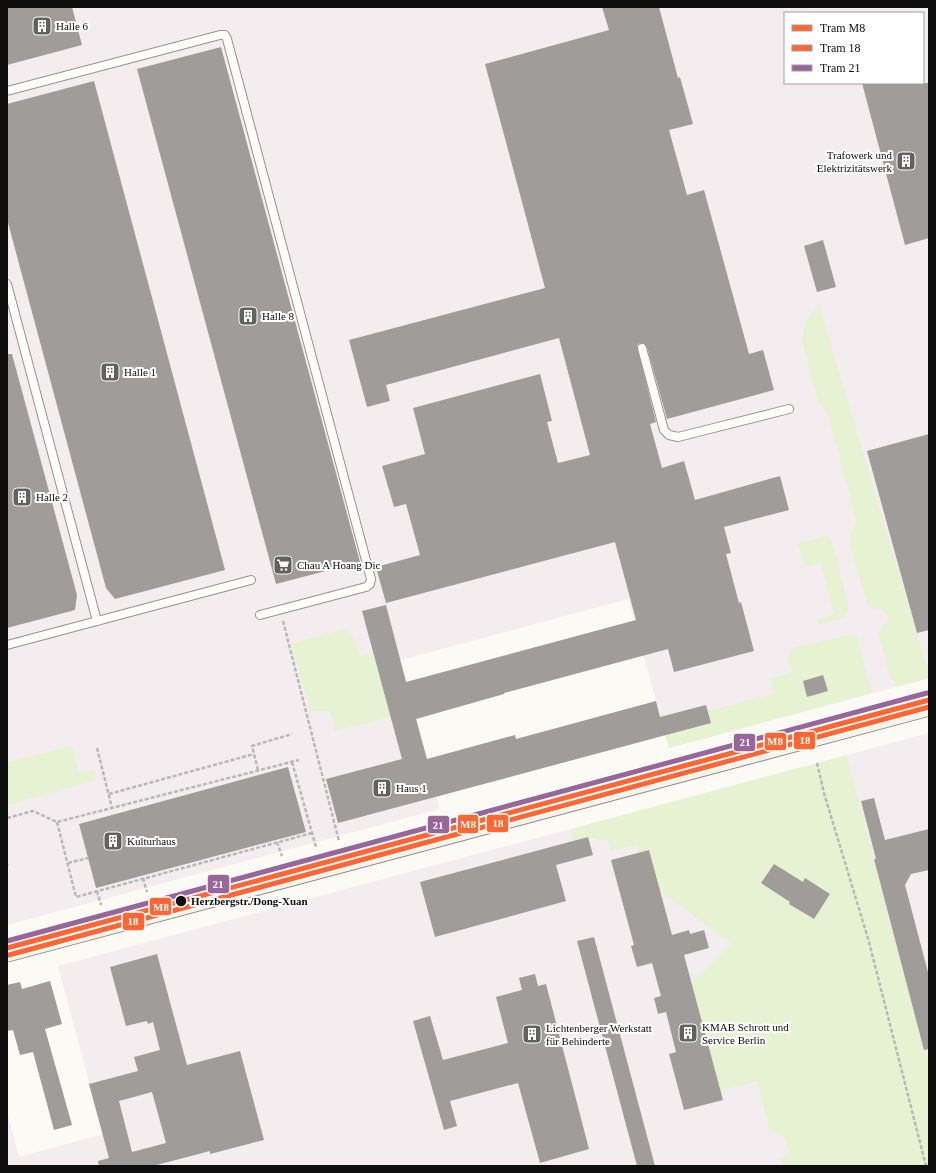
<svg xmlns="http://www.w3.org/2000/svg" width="936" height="1173" font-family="Georgia,serif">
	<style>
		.industrial { fill: #f3edf0; fill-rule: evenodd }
		.green { fill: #e7f2d2 }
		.building { fill: #9f9c99; fill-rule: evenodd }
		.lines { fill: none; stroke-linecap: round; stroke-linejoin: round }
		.lane-casing { stroke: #959492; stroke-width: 10 }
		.secondary-casing { stroke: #8c8b88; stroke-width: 23 }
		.path { stroke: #b8b8b7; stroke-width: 2.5; stroke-dasharray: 4 2; stroke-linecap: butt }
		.lane { stroke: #fffefd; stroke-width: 8 }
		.secondary { stroke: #f5f3ea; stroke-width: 21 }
		.tram-1-casing { stroke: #fff; stroke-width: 8 }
		.tram-2-casing { stroke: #fff; stroke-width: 8 }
		.tram-3-casing { stroke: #fff; stroke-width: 8 }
		.tram-1 { stroke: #f63; stroke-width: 5 }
		.tram-2 { stroke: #f63; stroke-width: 5 }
		.tram-3 { stroke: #969; stroke-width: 5 }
		.stop-dot { fill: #0e0e0e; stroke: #fff; stroke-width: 1.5 }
		.labels { text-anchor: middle; stroke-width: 4; stroke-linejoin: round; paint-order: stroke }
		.poi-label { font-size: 11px; fill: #0e0e0e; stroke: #fff; text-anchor: start }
		.stop-label { font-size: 11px; font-weight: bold; fill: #0e0e0e; stroke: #fff; text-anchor: start }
		.line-badge { stroke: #fff; stroke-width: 1.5 }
		.badge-label { font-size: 11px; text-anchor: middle; font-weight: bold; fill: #fff }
	</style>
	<rect width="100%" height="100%" fill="#fcfaf4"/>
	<g class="industrial">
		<path d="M 7,7 L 929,7 L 929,678 L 669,748 L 628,599 L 401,660 L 440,809 L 7,925 ZM 785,13 L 923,13 L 923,83 L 785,83 Z"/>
		<polygon points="929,733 929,1068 847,755"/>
		<polygon points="802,767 905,1166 7,1166 7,1111 19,1157 103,1134 58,966"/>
	</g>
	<g class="green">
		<polygon points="819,304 926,664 929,664 929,678 896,687 889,674 878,633 887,619 886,613 867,604 849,541 856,520 828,415 817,399 802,340 806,321"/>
		<polygon points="830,535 849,607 846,617 819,624 818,619 834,614 820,563 805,567 798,543"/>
		<polygon points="343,629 353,636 360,656 374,653 391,717 335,731 330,711 314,711 311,712 291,644"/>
		<path d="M 850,635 L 857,636 L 872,693 L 669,748 L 665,735 L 711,723 L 708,711 L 773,694 L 770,679 L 792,672 C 789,663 784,654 792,648 Z"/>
		<polygon points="72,746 79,773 94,770 96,780 7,805 7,762"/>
		<polygon points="847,755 929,1064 929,1166 783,1166 779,1159 790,1153 783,1136 769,1129 757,1081 720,1091 691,983 732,943 660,892 649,850 639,853 638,845 610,851 608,839 602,841 588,837 572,841 571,829"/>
	</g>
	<g class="building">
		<polygon points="7,7 72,7 82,45 7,65"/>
		<polygon points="602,7 659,7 678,78 680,77 693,124 669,130 687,195 704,190 749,354 763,350 774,390 667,419 647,347 643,343 638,344 637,346 656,422 650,424 662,468 684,461 695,500 780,476 789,510 724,527 731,553 726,554 739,603 741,602 754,651 674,672 668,649 504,693 504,694 416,719 427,759 515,735 516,739 656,701 660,717 706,705 711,723 338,823 326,779 402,759 362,611 386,605 406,682 636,620 615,542 386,603 376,567 420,555 406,504 394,507 382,466 425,454 413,408 540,374 552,421 547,422 558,463 590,455 559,338 386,385 390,401 367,407 349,340 545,288 485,64 609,30"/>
		<polygon points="221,47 360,562 276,584 137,69"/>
		<polygon points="94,81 225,570 115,599 106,588 7,219 7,104"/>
		<polygon points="862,83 929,83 929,238 905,245"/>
		<polygon points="823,240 836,287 817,292 804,246"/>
		<polygon points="7,354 12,354 77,595 75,610 7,628"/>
		<polygon points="929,434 929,630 917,633 867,451"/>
		<polygon points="823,675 828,691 807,697 803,681"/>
		<polygon points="288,767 306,832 96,888 79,824"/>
		<polygon points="874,798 885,840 929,829 929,870 911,874 905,885 929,976 929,1049 924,1050 874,859 876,859 861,801"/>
		<polygon points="588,837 593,855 556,865 566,901 435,937 420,882"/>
		<polygon points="649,850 672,935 689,930 690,934 704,930 709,948 684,955 723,1100 684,1110 669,1054 676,1052 666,1012 658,1014 654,998 661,996 652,963 637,967 631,946 634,945 611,860"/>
		<polygon points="774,864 803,882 805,878 830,894 814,919 789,904 790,902 761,883"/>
		<polygon points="594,937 655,1166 637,1166 577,941"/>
		<path d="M 157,954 L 187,1065 L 240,1051 L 264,1140 L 210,1154 L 210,1151 L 153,1166 L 99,1166 L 98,1161 L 109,1158 L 89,1084 L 138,1071 L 134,1057 L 160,1050 L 153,1022 L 148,1024 L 147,1021 L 126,1026 L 110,967 ZM 152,1092 L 166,1143 L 132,1152 L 119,1101 Z"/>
		<polygon points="535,974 538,986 546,984 589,1149 540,1163 518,1083 450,1101 457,1126 444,1130 413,1021 430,1016 443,1060 508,1043 496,997 522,990 519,978"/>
		<polygon points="50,981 62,1024 45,1029 72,1125 54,1130 33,1052 20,1055 13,1030 7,1031 7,985 20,982 22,989"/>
	</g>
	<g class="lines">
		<defs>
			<g id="lane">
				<polyline points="7,91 220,35 225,35 227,39 371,579 370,584 366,587 260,615"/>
				<polyline points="7,284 97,621"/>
				<polyline points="642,348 664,430 669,435 678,437 789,409"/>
				<polyline points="7,645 251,580"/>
			</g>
			<polyline id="secondary" points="7,951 929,705"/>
		</defs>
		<use href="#lane" class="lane-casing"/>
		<use href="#secondary" class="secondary-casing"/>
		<g class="path">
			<polyline points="283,621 339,841"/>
			<polyline points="97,748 112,808"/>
			<polyline points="292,762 316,847"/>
			<polyline points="817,763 824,793 869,942 926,1166"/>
			<polyline points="258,770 252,746 292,734"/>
			<polyline points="109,794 254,754"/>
			<polyline points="7,818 33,811 57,822 299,760"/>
			<polyline points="57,822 76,897 312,833"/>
			<polyline points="277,842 282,856"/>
			<polyline points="68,863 88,858"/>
			<polyline points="7,865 8,864"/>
			<polyline points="143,878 147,892"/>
			<polyline points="97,891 101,905"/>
		</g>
		<use href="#lane" class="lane"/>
		<use href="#secondary" class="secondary"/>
		<defs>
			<polyline id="tram-1" points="7,948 929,700"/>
			<polyline id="tram-2" points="9,955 929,707"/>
			<polyline id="tram-3" points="7,941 927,693"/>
		</defs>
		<use href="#tram-1" class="tram-1-casing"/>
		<use href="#tram-2" class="tram-2-casing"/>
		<use href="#tram-3" class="tram-3-casing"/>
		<use href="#tram-1" class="tram-1"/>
		<use href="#tram-2" class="tram-2"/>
		<use href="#tram-3" class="tram-3"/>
	</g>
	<defs>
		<symbol id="building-square" viewBox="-11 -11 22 22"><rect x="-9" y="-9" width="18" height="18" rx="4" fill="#61615e" stroke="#fff"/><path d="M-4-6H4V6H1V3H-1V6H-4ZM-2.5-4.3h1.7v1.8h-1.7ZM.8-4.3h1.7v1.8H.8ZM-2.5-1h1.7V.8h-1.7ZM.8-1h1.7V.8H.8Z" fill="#fff"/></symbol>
		<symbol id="supermarket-square" viewBox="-11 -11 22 22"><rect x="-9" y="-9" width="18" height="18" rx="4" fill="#61615e" stroke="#fff"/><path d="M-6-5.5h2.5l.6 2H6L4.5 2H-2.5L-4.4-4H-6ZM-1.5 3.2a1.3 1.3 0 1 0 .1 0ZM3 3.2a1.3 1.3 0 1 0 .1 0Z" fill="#fff"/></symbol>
	</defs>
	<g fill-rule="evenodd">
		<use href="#building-square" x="31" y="15" width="22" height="22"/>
		<use href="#building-square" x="895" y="150" width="22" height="22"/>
		<use href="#building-square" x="237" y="305" width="22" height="22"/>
		<use href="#building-square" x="99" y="361" width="22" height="22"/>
		<use href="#building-square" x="11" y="486" width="22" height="22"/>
		<use href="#supermarket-square" x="272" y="554" width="22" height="22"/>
		<use href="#building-square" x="371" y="777" width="22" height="22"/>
		<use href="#building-square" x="102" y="830" width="22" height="22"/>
		<use href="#building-square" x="677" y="1022" width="22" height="22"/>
		<use href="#building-square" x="521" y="1023" width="22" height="22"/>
	</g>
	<circle class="stop-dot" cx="181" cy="901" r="6"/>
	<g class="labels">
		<g class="poi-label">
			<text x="56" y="30">Halle 6</text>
			<text x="892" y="159" text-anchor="end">Trafowerk und<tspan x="892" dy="13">Elektrizitätswerk</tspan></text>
			<text x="262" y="320">Halle 8</text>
			<text x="124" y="376">Halle 1</text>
			<text x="36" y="501">Halle 2</text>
			<text x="297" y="569">Chau A Hoang Dic</text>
			<text x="396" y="792">Haus 1</text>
			<text x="127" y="845">Kulturhaus</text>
			<text x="702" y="1031">KMAB Schrott und<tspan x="702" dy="13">Service Berlin</tspan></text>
			<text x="546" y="1032">Lichtenberger Werkstatt<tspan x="546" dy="13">für Behinderte</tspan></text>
		</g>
		<g class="stop-label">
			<text x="191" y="905">Herzbergstr./Dong-Xuan</text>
		</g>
	</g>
	<g class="line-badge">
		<rect x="793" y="731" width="23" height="19" rx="4" fill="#f63"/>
		<rect x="764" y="732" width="23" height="19" rx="4" fill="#f63"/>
		<rect x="733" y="733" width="23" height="19" rx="4" fill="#969"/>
		<rect x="486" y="814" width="23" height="19" rx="4" fill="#f63"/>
		<rect x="457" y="814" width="22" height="20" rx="4" fill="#f63"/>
		<rect x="427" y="815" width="23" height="19" rx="4" fill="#969"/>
		<rect x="207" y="874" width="23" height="20" rx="4" fill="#969"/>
		<rect x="149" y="897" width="23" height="19" rx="4" fill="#f63"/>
		<rect x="122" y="912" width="23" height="19" rx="4" fill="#f63"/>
	</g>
	<g class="badge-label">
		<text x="805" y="744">18</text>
		<text x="775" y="745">M8</text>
		<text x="745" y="746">21</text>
		<text x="498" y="827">18</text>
		<text x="468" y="828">M8</text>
		<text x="438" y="829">21</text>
		<text x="218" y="888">21</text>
		<text x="161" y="911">M8</text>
		<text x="133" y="925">18</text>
	</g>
	<rect width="936" height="1173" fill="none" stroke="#0e0e0e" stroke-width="16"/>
	<rect x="784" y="12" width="140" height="72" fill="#ffffff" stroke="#9f9f9f"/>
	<rect x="792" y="25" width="20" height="6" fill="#ff6633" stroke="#9f9f9f"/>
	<text x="820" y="32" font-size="12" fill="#0e0e0e">Tram M8</text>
	<rect x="792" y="45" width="20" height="6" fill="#ff6633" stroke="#9f9f9f"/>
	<text x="820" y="52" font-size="12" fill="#0e0e0e">Tram 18</text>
	<rect x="792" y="65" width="20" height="6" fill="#996699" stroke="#9f9f9f"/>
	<text x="820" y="72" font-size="12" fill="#0e0e0e">Tram 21</text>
</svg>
